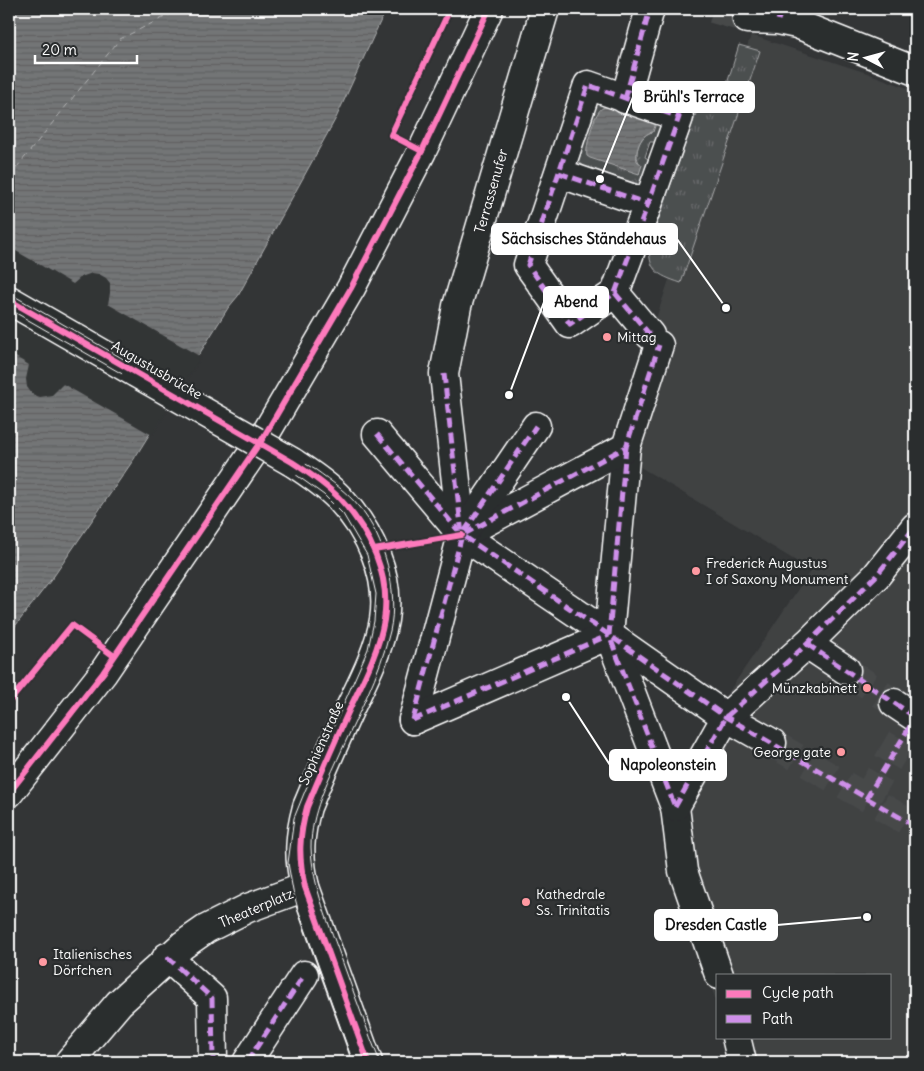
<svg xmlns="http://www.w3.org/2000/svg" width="924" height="1071" font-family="Delius,sans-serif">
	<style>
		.built { fill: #404243 }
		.grass { fill: url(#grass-tufts); stroke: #a6a7a8; fill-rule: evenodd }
		.water { fill: url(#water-rules); stroke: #abacad }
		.pier { fill: #333536 }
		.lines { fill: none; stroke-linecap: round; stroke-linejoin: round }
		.ferry { stroke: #b2b3b4; stroke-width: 1; stroke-dasharray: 6 5; stroke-linecap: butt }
		.street-tunnel { stroke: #47494a; stroke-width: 28; stroke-dasharray: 28 14; stroke-linecap: butt }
		.street-casing { stroke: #fff; stroke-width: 31 }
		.secondary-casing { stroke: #fff; stroke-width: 31 }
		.street { stroke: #2a2d2e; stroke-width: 28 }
		.secondary { stroke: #2a2d2e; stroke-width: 28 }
		.tram { stroke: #fff; stroke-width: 1 }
		.street-bridge-casing { stroke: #fff; stroke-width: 31; stroke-linecap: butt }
		.street-bridge { stroke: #2a2d2e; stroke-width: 28 }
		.quiet { stroke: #ce8fe9; stroke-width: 5; stroke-dasharray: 10 5; stroke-linecap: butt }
		.cycleway-casing { stroke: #2a2d2e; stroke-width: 9 }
		.cycleway { stroke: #fd7abc; stroke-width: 6 }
		.poi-dot { fill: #ff9aa2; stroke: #2a2d2e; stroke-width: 2 }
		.labels { text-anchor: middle; stroke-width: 4.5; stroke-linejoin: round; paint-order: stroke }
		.street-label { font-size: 14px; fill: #fff; stroke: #2a2d2e }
		.poi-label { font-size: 14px; fill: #fff; stroke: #2a2d2e; text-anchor: start }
		.leader { fill: none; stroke: #fff; stroke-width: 2 }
		.callout-dot { fill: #fff; stroke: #2a2d2e; stroke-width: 2 }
		.callout { fill: #fff; stroke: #fff; stroke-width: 2 }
		.callout-label { font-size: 15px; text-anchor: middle; font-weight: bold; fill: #111 }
	</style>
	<defs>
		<pattern id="grass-tufts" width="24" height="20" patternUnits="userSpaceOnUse" patternTransform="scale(1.25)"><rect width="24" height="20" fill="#4c4f50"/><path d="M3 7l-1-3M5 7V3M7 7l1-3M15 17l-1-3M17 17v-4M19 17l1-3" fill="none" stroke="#67696a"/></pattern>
		<pattern id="water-rules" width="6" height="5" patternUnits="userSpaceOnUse" patternTransform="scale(1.25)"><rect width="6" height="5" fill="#737576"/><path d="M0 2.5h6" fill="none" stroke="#606061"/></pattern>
	</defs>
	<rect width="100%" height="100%" fill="#333536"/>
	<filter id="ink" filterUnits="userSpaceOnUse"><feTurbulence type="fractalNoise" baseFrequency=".02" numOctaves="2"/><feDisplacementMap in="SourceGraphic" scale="10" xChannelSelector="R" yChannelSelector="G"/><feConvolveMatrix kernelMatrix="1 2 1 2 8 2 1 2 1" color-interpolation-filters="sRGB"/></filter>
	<g filter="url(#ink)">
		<polygon class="built" points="751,35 867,73 915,91 915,1062 730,1062 725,1037 890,1037 890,975 718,975 718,1006 679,896 660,794 811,570 612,450"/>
		<g class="grass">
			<path d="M 739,45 L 760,51 L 681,283 C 657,275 647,270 650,243 L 705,88 C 712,81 717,82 727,84 Z"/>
			<path d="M 598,101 L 666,119 L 658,142 L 650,142 L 645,157 L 652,161 L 644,186 L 585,167 L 579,162 L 576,155 L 588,110 ZM 608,107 L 653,132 C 641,133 632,154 640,164 L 639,174 Z"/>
		</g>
		<g class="water">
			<polygon points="9,9 386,9 336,118 238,296 228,308 134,459 54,576 9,634"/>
			<path d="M 608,107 L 656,123 L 653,132 C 641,133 635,150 637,161 L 642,165 L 639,174 L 590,158 L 587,156 C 585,149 593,119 598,113 C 600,109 603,107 608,107 Z"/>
		</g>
		<polygon class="pier" points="9,247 73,284 81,277 92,273 99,274 106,278 110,283 110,293 108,304 201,357 152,435 63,384 52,395 40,397 32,394 27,387 26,379 29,365 9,353"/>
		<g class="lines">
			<polyline class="ferry" points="9,177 120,39 181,9"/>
			<g class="street-tunnel">
				<polyline points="713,9 747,19"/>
				<polyline points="846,670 894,703"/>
				<polyline points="772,743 915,826"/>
				<polyline points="866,799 907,729"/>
			</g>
			<defs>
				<g id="street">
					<polyline points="747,19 778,20 797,24 915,71"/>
					<polyline points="625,99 650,9"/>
					<polyline points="559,173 648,204 679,117 588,85 528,265 570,324 615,293 648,204"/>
					<polyline points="615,293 650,335"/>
					<polyline points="9,300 136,373"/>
					<polyline points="377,434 462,535 609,635 726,717 772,743"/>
					<polyline points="626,447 609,635 675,807 683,871 719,975"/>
					<path d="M 292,462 C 309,473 327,485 340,499 C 370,531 391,576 384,620 C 379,650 364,679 351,706 C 336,739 321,773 307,807 C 299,836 298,857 305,887 L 368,1062"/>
					<polyline points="465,533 626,447 659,345"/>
					<polyline points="462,535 444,374 457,306 545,9"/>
					<polyline points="807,644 846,670"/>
					<polyline points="894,703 915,717"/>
					<polyline points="413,720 462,535 536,426"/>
					<polyline points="413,720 609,635"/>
					<polyline points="675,807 726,717 807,644 876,576 915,527"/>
					<polyline points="167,957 212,998 213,1062"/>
					<polyline points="736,1037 742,1062"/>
					<polyline points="69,1062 119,1003 183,945 206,929 248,908 305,887"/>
					<polyline points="247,1062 304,975"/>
				</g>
				<polyline id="secondary" points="9,793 103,673 263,438 351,288 422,151 489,9"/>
			</defs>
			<use href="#street" class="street-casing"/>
			<use href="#secondary" class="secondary-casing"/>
			<use href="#street" class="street"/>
			<use href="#secondary" class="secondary"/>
			<g class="tram">
				<path d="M 9,293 L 316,470 C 331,481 347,492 359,507 C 385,537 399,592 390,631 C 380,674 358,714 340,754 C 327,783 311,813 311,847 C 312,886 330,926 343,963 C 355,996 367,1030 380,1062"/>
				<polyline points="9,309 288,469 324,495 343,514 367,555 376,594 374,621 368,649 305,791 294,818 288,863 293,891 298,909 353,1062"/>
			</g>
			<defs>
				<polyline id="street-bridge" points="136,373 292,462"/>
			</defs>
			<use href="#street-bridge" class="street-bridge-casing"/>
			<use href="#street-bridge" class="street-bridge"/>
			<g class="quiet">
				<polyline points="778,20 782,9"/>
				<polyline points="625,99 650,9"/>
				<polyline points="559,173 648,204 679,117 588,85 528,265 570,324 615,293 648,204"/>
				<polyline points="615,293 650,335"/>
				<polyline points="444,374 462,535"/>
				<polyline points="377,434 462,535 609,635 726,717 915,826"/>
				<polyline points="626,447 609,635 675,807"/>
				<polyline points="464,534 626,447 659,345"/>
				<polyline points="807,644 915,717"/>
				<polyline points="413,720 462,535 536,426"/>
				<polyline points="413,720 609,635"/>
				<polyline points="866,799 915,718"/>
				<polyline points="675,807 726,717 807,644 876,576 915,527"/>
				<polyline points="167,957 212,998 213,1062"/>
				<polyline points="247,1062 304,975"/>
			</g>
			<defs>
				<g id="cycleway">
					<polyline points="422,151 391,135 450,9"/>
					<path d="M 9,300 L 292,462 C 309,473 327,485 340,499 C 370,531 391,576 384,620 C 379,650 364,679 351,706 C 336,739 321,773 307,807 C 299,836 298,857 305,887 L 368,1062"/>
					<polyline points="374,550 462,535"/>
					<polyline points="9,702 72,625 114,656"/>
					<polyline points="9,793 103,673 263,438 351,288 422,151 489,9"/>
				</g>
			</defs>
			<use href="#cycleway" class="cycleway-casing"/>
			<use href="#cycleway" class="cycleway"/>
		</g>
	</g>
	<g class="poi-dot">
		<circle cx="607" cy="337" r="5"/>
		<circle cx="696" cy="571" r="5"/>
		<circle cx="867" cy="688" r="5"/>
		<circle cx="841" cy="752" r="5"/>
		<circle cx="526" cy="902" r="5"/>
		<circle cx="43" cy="962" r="5"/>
	</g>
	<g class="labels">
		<g class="street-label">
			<text transform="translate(491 191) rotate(-74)" y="5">Terrassenufer</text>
			<text transform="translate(157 370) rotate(30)" y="5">Augustusbrücke</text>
			<text transform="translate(321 743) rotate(-66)" y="5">Sophienstraße</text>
			<text transform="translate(256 908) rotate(-23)" y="5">Theaterplatz</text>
		</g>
		<g class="poi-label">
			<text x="617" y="342">Mittag</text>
			<text x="706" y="568">Frederick Augustus<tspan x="706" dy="16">I of Saxony Monument</tspan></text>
			<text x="857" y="693" text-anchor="end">Münzkabinett</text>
			<text x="831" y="757" text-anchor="end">George gate</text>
			<text x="536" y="899">Kathedrale<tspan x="536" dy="16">Ss. Trinitatis</tspan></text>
			<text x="53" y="959">Italienisches<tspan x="53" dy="16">Dörfchen</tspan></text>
		</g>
	</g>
	<path class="leader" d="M600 179L633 97M726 308L677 239M509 395L544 302M566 697L610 765M867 917L777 925"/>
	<g class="callout-dot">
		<circle cx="600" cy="179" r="5"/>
		<circle cx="726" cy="308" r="5"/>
		<circle cx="509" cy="395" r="5"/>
		<circle cx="566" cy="697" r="5"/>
		<circle cx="867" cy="917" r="5"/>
	</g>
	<g class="callout">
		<rect x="633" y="82" width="121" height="30" rx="5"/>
		<rect x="492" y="224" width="185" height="30" rx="5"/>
		<rect x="544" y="287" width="64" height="30" rx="5"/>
		<rect x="610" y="750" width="116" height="30" rx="5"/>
		<rect x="655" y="910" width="122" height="30" rx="5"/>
	</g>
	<g class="callout-label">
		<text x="694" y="102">Brühl's Terrace</text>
		<text x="584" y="244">Sächsisches Ständehaus</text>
		<text x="576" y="307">Abend</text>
		<text x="668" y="770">Napoleonstein</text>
		<text x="716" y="930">Dresden Castle</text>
	</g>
	<rect width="924" height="1071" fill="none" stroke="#2a2d2e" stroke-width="30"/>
	<rect x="15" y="15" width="894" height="1041" fill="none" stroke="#fff" stroke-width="2" filter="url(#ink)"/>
	<rect x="716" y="974" width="175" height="65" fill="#2a2d2e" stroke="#7f8182"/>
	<rect x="726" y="990" width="25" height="8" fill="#fd7abc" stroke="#7f8182"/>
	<text x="762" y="998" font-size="15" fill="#ffffff">Cycle path</text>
	<rect x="726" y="1015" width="25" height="8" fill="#ce8fe9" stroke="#7f8182"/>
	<text x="762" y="1024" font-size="15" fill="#ffffff">Path</text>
	<g transform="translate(866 58) rotate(276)" stroke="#2a2d2e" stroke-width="4" paint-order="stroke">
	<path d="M0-4L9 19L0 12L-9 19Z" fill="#ffffff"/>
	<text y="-8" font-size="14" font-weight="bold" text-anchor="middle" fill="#ffffff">N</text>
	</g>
	<path d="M35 55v8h102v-8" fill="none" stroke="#ffffff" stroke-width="2.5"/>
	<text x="42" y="55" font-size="15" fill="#ffffff" stroke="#2a2d2e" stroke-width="4" paint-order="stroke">20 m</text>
</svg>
